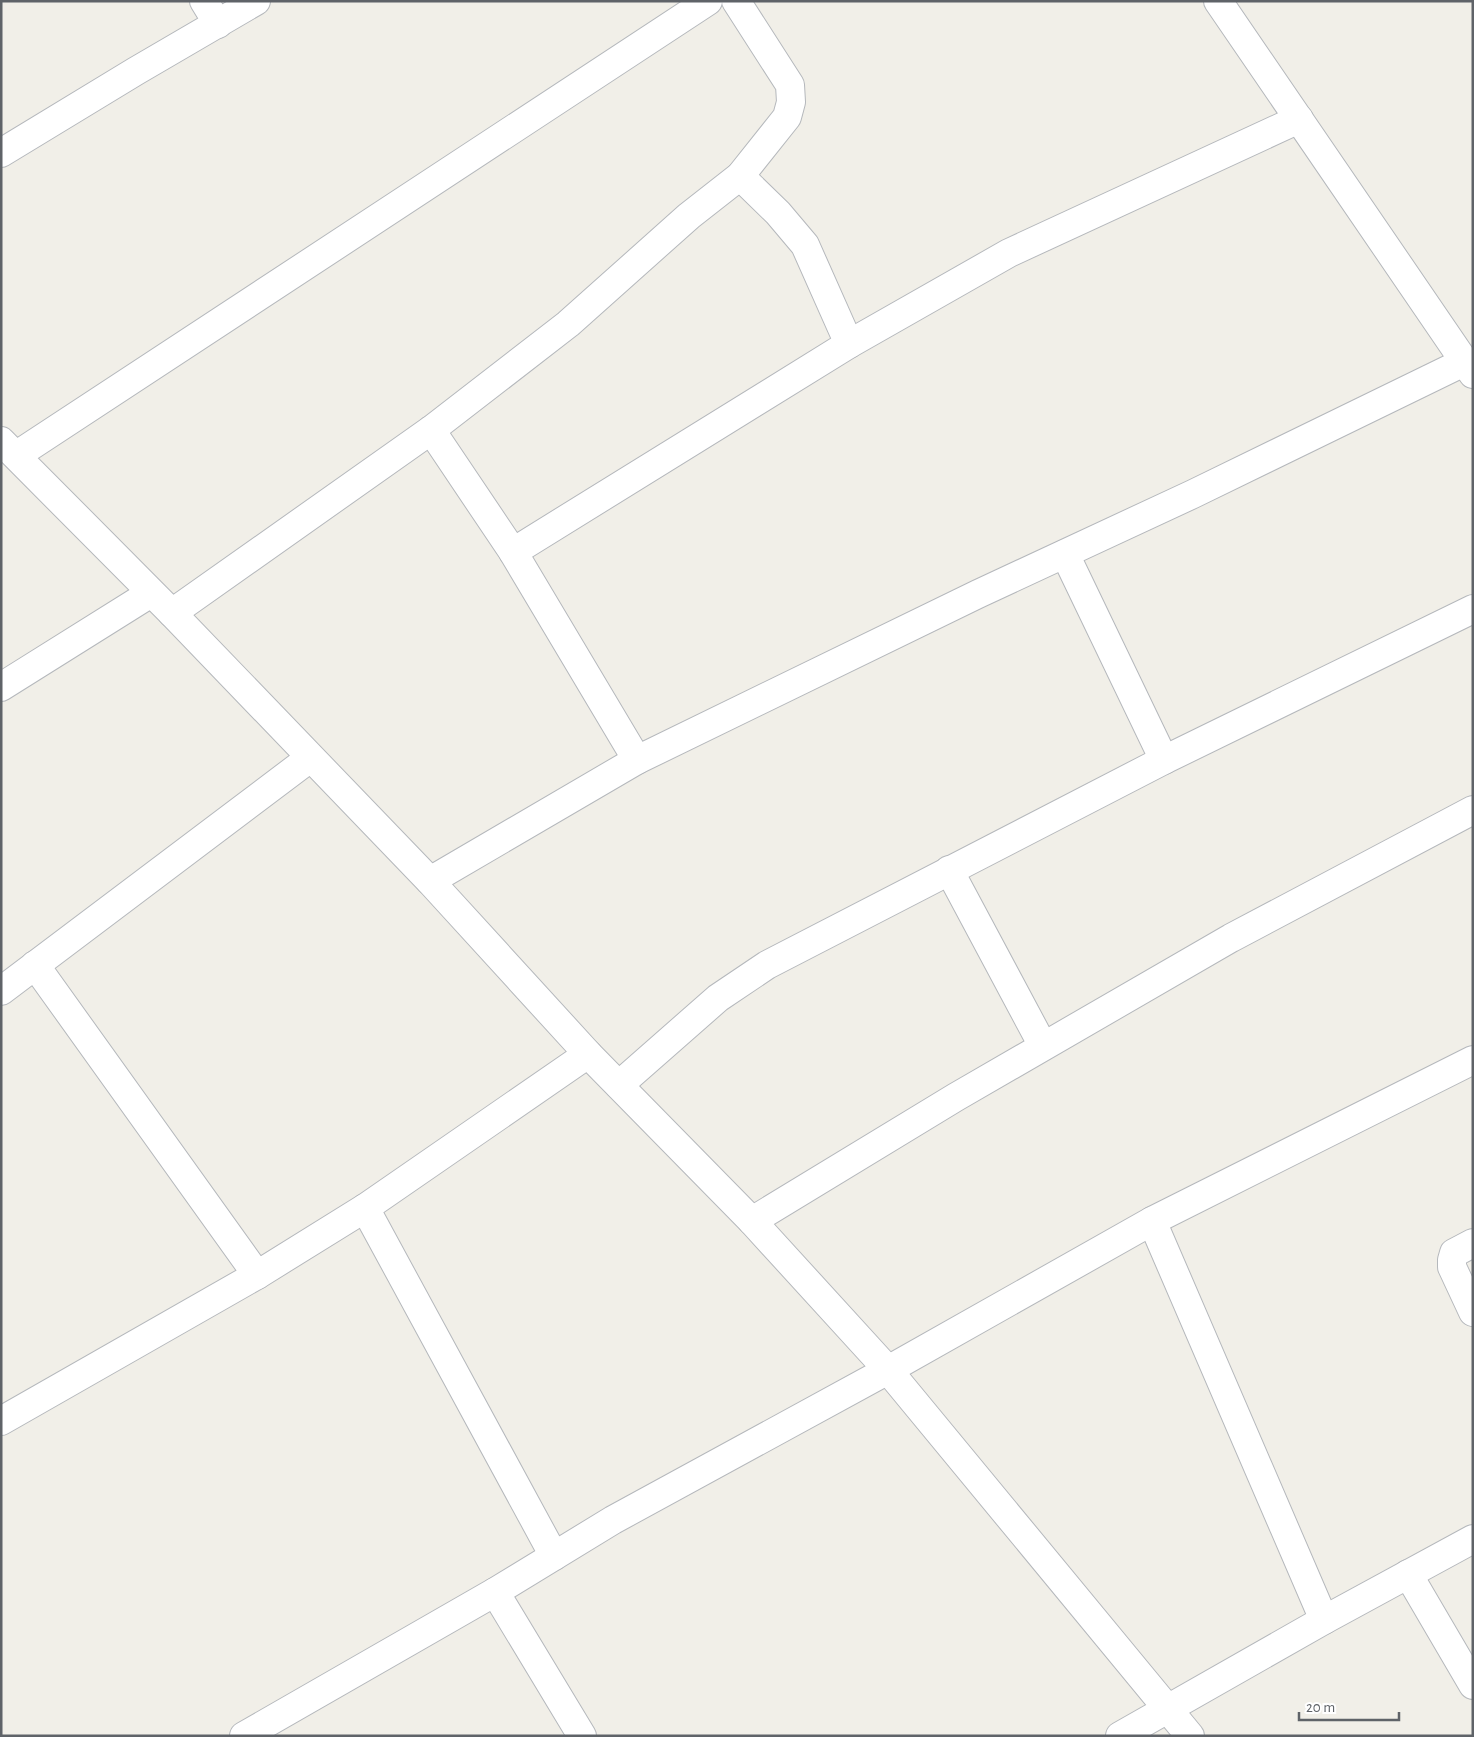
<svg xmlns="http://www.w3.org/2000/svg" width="1474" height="1737" font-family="'Alegreya Sans',sans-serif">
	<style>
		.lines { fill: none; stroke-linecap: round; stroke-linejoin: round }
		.minor-casing { stroke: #b5b8bc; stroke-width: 30 }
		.minor { stroke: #fff; stroke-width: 28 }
	</style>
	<rect width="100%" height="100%" fill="#f1efe8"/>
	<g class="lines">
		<defs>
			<g id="minor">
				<polyline points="204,1 218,24"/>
				<polyline points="1218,1 1473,374"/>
				<polyline points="1,153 136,71 256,1"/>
				<polyline points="740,176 778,213 805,245 849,344"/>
				<polyline points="431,430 513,552 637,760"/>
				<polyline points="1,441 172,613 430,881 588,1054 752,1221 888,1370 1190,1736"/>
				<polyline points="17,455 708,1"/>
				<polyline points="513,552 849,344 1009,253 1299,119"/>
				<polyline points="1065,554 1164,760"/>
				<polyline points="172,613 431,430 568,324 689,216 740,176 787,117 791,102 790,85 736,1"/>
				<polyline points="1,687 151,593"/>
				<polyline points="949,870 1043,1046"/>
				<polyline points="430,881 637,760 978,594 1193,494 1464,362"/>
				<polyline points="35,965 257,1275"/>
				<polyline points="1,991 310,758"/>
				<polyline points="619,1085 718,998 767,965 1164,760 1473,609"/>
				<polyline points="365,1208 554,1556"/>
				<polyline points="752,1221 956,1097 1231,938 1473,810"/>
				<polyline points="1152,1221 1324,1620"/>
				<polyline points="1473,1243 1454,1253 1452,1260 1452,1267 1473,1312"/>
				<polyline points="1,1421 257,1275 365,1208 588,1054"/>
				<polyline points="1408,1574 1473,1685"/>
				<polyline points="495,1592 582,1736"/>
				<polyline points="244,1736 495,1592 613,1520 888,1370 1152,1221 1473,1060"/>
				<polyline points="1120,1736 1324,1620 1473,1539"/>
			</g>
		</defs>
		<use href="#minor" class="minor-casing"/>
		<use href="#minor" class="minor"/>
	</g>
	<rect width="1474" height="1737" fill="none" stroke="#5f6368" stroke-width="5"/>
	<path d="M1299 1712v8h100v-8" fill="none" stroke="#5f6368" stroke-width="2.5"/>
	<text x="1306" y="1712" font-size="15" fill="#5f6368" stroke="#ffffff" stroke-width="4" paint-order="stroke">20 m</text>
</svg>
